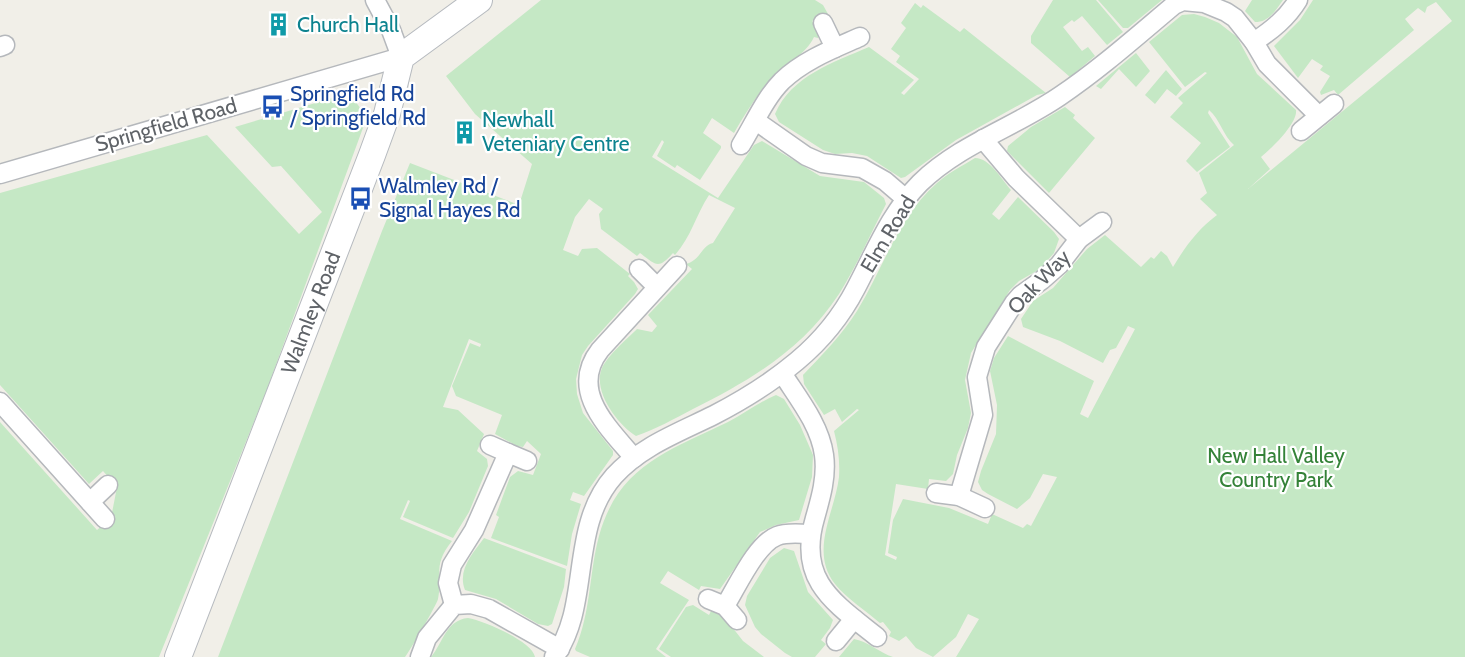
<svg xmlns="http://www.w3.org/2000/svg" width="1465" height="657" font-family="Cabin,sans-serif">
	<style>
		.green { fill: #c5e8c5 }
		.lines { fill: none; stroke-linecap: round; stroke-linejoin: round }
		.street-casing { stroke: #b5b8bc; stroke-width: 21 }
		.secondary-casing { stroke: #b6babf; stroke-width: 28 }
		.street { stroke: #fff; stroke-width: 18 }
		.secondary { stroke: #fff; stroke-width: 26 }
		.labels { text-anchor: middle; stroke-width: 4.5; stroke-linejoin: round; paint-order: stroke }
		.culture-label { font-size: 21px; fill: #0d838f; stroke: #fff; text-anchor: start }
		.transit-label { font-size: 21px; fill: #164399; stroke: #fff; text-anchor: start }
		.street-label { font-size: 21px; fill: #5f6368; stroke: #fff }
		.park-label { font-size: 21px; fill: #348238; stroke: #fff }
	</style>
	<rect width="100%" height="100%" fill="#f1efe8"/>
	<g class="green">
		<path d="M 541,0 L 815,0 L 823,5 L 828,14 L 812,21 C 818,26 819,31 818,38 L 814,37 C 806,55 784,64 771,78 C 757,95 745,114 734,133 L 712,118 L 703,133 L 721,146 L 721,148 L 700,180 L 677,165 L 675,168 L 657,156 L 664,142 L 662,140 L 652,157 L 718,198 L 754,145 L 762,141 L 820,176 L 864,182 L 884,198 L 886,204 L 884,208 C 869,237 856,267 839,294 C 803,349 751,380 693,409 C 674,419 656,429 636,436 C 618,425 592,391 602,368 C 608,355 627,339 637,329 L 652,332 L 657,326 L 648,315 L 692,269 L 686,264 C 701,260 701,246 713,243 L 735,208 L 709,195 C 696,215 691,237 675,255 L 673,253 C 658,270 656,265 640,253 L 637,256 L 601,229 L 599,214 L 603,209 L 589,199 L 575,217 L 563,250 L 578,256 L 582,249 L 597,248 L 630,274 L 628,276 L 634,282 L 638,289 L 635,294 L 588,346 L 582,355 L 576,379 L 577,394 L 583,413 L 613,451 L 613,455 L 584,496 L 573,492 L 570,500 L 581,504 L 572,534 L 567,566 L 491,538 L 499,517 L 496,515 L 510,477 L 518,471 L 533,475 L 541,454 L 527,441 L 523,447 L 517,446 L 495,434 L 502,415 L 456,396 L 452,386 L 470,343 L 480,347 L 481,344 L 469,339 L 443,407 L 458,410 L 484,434 L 477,451 L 487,459 L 488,466 L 469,512 L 453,538 L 403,517 L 410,501 L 408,500 L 400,519 L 452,541 C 432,566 443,573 438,599 C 437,604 410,651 405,657 L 218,657 L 382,231 L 410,163 L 519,205 L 532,164 L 475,114 L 446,76 Z"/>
		<polygon points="1053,0 1096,0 1123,32 1107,45 1082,16 1074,22 1072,20 1063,27 1082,51 1088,47 1095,56 1070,77 1031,43 1031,36"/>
		<polygon points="1098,0 1162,0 1128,28 1123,28"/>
		<path d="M 1252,0 L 1283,0 C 1276,10 1269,22 1255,22 L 1245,11 Z"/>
		<path d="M 1313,0 L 1465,0 L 1465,657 L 956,657 L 979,619 L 968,614 L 956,637 L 933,657 L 916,648 L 906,636 L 899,641 L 889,636 L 891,632 L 883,622 L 880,623 C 866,611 846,598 835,584 C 809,551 835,512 839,477 C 840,460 838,447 834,431 L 859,410 L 857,409 L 842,422 L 835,409 L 824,415 L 804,384 L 803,375 C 822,355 842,335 857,311 C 883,269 898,217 937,183 C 948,173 962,166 975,158 C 990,158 1002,180 1011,190 L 992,214 L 999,220 L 1018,197 L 1054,232 L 1059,239 L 1054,253 L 1040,269 L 1019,281 L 1010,290 L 971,353 L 965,380 L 971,413 L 968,428 L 957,455 L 953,474 L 946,481 L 929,479 L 928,489 L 896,484 L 885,555 L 896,560 L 897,557 L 888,553 L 893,520 L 903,499 L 949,508 L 988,524 L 992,514 L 1023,528 L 1027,524 L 1031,526 L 1057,477 L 1043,474 L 1030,498 L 1017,509 L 988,494 L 982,490 L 978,482 L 981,471 L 996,434 L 997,405 L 990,371 L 994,358 L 1008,336 L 1094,381 L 1080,414 L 1088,418 L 1135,329 L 1128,326 L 1116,348 L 1110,350 L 1103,363 L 1060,341 L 1023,327 L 1021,319 L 1033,301 L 1053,288 L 1087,249 L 1105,235 L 1141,267 L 1151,257 L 1154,259 L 1161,251 L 1167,256 L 1173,267 C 1185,247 1198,229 1217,215 L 1200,199 L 1207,193 L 1199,173 L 1234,145 C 1223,136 1220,119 1209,110 L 1208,113 L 1230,147 L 1197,172 L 1186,161 L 1201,143 L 1170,117 L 1183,103 L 1178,98 L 1207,73 L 1205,72 L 1185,87 L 1149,42 L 1182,15 L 1194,14 L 1205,17 L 1219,23 L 1237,37 L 1257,74 L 1296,110 C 1298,123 1271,149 1261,157 L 1270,169 L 1248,189 L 1452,21 L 1436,2 L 1427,7 L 1425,13 L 1418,8 L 1405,19 L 1414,30 L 1338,95 L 1334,90 L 1321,95 L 1320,92 L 1330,76 L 1320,70 L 1323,66 L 1312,59 L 1298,78 L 1274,46 L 1300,20 Z"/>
		<path d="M 915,3 L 921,8 L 923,5 L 960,32 L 964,28 L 1046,93 L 1037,95 L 956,140 L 905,177 L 901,178 L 867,156 L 852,153 L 835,154 L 823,150 L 779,122 L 775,114 C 791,76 834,62 869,47 L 914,80 L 901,93 L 904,95 L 919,79 L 896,62 L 900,56 L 891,49 L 906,28 L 901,23 Z"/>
		<polygon points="1136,53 1150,71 1136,87 1119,69 1101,89 1096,86"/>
		<polygon points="1166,70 1182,89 1176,96 1167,89 1155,104 1145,95"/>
		<polygon points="349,93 367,117 266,392 159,657 0,657 0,422 97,530 111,518 117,487 103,471 89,484 0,385 0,193 207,135 299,234 322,212 281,166 272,167 235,127"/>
		<polygon points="1065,107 1075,115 1073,118 1095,138 1049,193 1007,151 1008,146 1031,127"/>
		<path d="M 776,395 L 784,399 L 800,425 L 813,455 L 812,477 L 799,520 L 776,525 L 760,532 L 720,589 L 701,586 L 699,590 L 668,571 L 660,583 L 689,600 L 656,649 L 666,657 L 590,657 L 576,651 L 575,649 C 591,613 589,573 599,536 C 618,466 668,451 728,422 C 744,414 759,402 776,395 Z"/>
		<path d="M 484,538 L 566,569 L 564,587 L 552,624 L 548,626 L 538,624 L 496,599 L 465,590 C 457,570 473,553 484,538 Z"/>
		<polygon points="784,548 794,551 808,592 833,620 830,628 821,640 826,644 815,657 792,657 785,653 761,634 755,627 745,605 747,596 770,558"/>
		<polygon points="693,605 709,615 712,609 729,623 743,641 764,657 671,657 659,649 686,607"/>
		<path d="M 468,618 C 484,621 532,641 535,657 L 431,657 C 443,643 446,620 468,618 Z"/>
		<path d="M 854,639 C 867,641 880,653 893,657 L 839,657 Z"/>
	</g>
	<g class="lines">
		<defs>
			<g id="street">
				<polyline points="823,23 835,48"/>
				<path d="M 1254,42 C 1272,30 1287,18 1298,0"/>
				<polyline points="0,47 5,45"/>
				<polyline points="756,121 806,156 822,163 862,168 885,181 906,199"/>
				<polyline points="1301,131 1334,104"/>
				<polyline points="983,139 1016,178 1079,239"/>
				<path d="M 741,145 C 754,124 765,98 782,81 C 804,60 833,49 860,37"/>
				<polyline points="0,174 401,57 391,30 375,0"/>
				<polyline points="639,269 657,287"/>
				<path d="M 782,373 C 798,398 820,425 824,455 C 827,476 821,497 815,518 C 797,580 833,602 877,637"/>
				<polyline points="0,402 105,519"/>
				<polyline points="508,453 527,461"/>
				<path d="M 634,458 C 609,428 568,391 600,350 L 677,266"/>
				<polyline points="936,493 959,496 985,508"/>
				<polyline points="959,496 983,415 977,377 986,347 1014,303 1021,295 1042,280 1059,265 1079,239 1102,222"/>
				<polyline points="90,502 108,485"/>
				<polyline points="708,599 725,606 737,620"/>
				<polyline points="454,605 448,583 452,565 474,530 508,453 490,445"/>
				<path d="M 725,606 C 737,587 756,544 777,536 C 787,532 800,534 810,534"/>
				<polyline points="836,641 854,619"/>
				<polyline points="420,657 427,638 454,605 471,604 489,609 560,649"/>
				<path d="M 554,657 C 592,606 568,528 614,476 C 641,446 680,432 714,415 C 743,400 772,382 797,361 C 821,341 842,315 856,288 C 875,252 891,212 920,183 C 960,144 1015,127 1060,96 C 1100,69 1137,36 1174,5 L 1183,1 L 1204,3 L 1226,12 L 1235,18 L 1254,42 L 1267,64 L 1319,116"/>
			</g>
			<g id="secondary">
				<path id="s1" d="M 178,657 L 372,155 L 387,114 L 401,57 L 479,0"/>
			</g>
		</defs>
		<use href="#street" class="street-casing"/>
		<use href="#secondary" class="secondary-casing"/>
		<use href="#street" class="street"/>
		<use href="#secondary" class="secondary"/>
	</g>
	<defs>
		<symbol id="building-bare" viewBox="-9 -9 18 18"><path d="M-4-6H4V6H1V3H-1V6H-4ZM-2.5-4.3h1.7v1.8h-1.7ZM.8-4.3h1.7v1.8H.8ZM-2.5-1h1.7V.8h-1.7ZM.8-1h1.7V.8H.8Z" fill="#0f9aa8" stroke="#fff" stroke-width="2.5" paint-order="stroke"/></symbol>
		<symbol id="bus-bare" viewBox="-9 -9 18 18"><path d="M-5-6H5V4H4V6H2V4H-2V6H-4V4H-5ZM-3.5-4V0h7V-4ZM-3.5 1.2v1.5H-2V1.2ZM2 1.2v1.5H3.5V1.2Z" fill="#1a4fb4" stroke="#fff" stroke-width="2.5" paint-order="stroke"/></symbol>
	</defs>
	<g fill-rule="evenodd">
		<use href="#building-bare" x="262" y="8" width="33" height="33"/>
		<use href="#bus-bare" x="256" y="90" width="33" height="33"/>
		<use href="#building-bare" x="448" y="116" width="33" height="33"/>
		<use href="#bus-bare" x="344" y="182" width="33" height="33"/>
	</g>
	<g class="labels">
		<g class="culture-label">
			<text x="297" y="32">Church Hall</text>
			<text x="482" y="127">Newhall<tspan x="482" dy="24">Veteniary Centre</tspan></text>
		</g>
		<g class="transit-label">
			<text x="290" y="101">Springfield Rd<tspan x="290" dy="24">/ Springfield Rd</tspan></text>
			<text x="379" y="193">Walmley Rd /<tspan x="379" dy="24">Signal Hayes Rd</tspan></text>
		</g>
		<g class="street-label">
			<text transform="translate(166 125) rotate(-16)" y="7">Springfield Road</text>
			<text transform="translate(888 234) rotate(-59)" y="7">Elm Road</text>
			<text transform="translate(1039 282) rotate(-46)" y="7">Oak Way</text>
			<text dy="7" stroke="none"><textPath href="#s1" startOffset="369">Walmley Road</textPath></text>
		</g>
		<g class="park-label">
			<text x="1276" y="463">New Hall Valley<tspan x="1276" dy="24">Country Park</tspan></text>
		</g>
	</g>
</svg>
